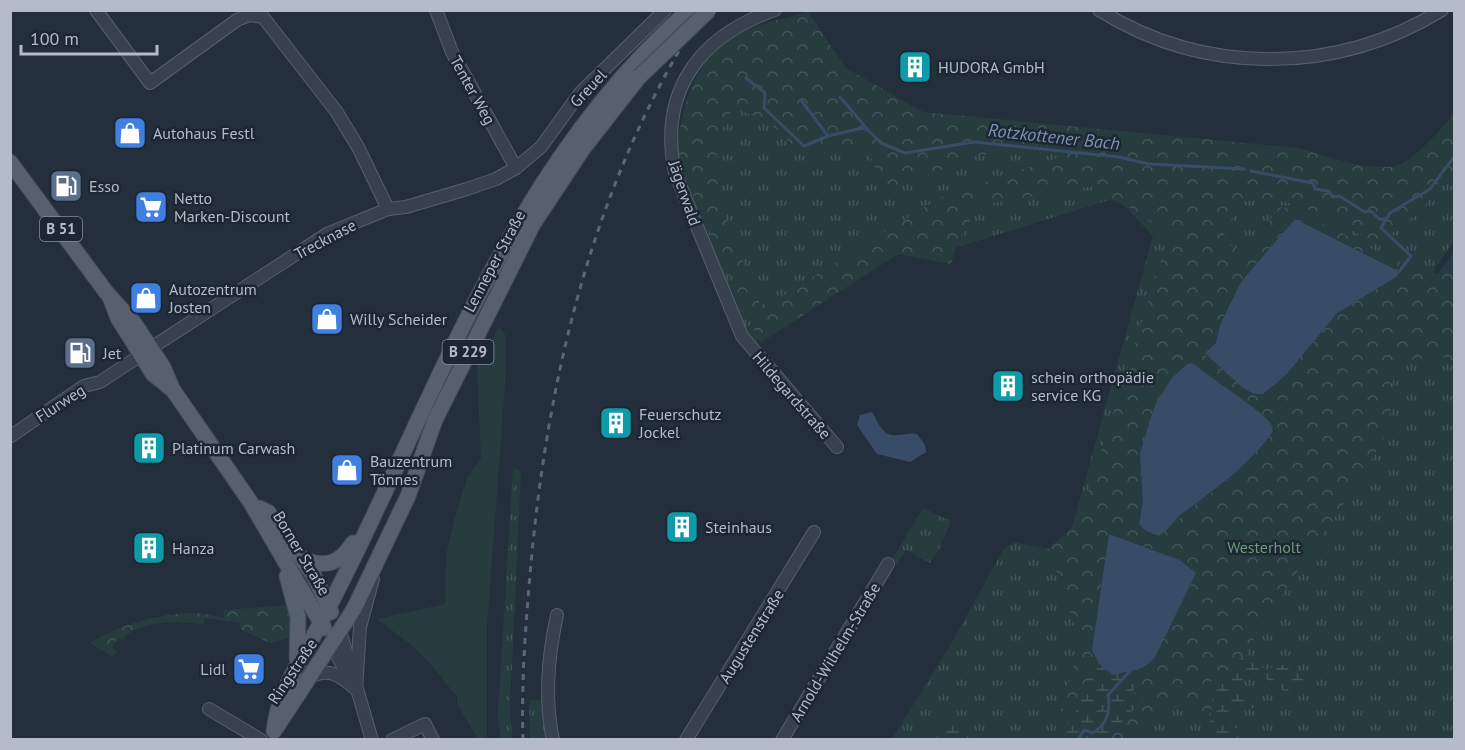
<svg xmlns="http://www.w3.org/2000/svg" width="1465" height="750" font-family="'PT Sans',sans-serif">
	<style>
		.grass { fill: url(#grass-tufts) }
		.forest { fill: url(#forest-crowns); fill-rule: evenodd }
		.wetland { fill: url(#wetland-marsh) }
		.garden { fill: #263c3f }
		.water { fill: #394c67 }
		.lines { fill: none; stroke-linecap: round; stroke-linejoin: round }
		.stream { stroke: #394c67; stroke-width: 3 }
		.minor-casing { stroke: #565f6c; stroke-width: 14 }
		.major-casing { stroke: #414a57; stroke-width: 17 }
		.minor { stroke: #38414e; stroke-width: 12 }
		.major { stroke: #56606e; stroke-width: 15 }
		.rail { stroke: #5a6575; stroke-width: 3; stroke-dasharray: 6 6; stroke-linecap: butt }
		.major-bridge-casing { stroke: #414a57; stroke-width: 17; stroke-linecap: butt }
		.major-bridge { stroke: #56606e; stroke-width: 15 }
		.labels { text-anchor: middle; stroke-width: 5; stroke-linejoin: round; paint-order: stroke }
		.shield { fill: #1d2633; stroke: #878f9c; stroke-width: 1.5 }
		.shield-label { font-size: 15px; font-weight: bold; fill: #b4bcc9 }
		.poi-label { font-size: 16px; fill: #b4bcc9; stroke: #1d2633; text-anchor: start }
		.street-label { font-size: 16px; fill: #b4bcc9; stroke: #1d2633 }
		.park-label { font-size: 16px; fill: #6b9a76; stroke: #1d2633 }
		.water-label { font-size: 18px; font-style: italic; fill: #7c92b1; stroke: #1d2633 }
	</style>
	<defs>
		<pattern id="grass-tufts" width="24" height="20" patternUnits="userSpaceOnUse" patternTransform="scale(1.5)"><rect width="24" height="20" fill="#263c3f"/><path d="M3 7l-1-3M5 7V3M7 7l1-3M15 17l-1-3M17 17v-4M19 17l1-3" fill="none" stroke="#435659"/></pattern>
		<pattern id="forest-crowns" width="20" height="18" patternUnits="userSpaceOnUse" patternTransform="scale(1.5)"><rect width="20" height="18" fill="#263c3f"/><path d="M2 6a3 3 0 1 1 6 0M12 15a3 3 0 1 1 6 0" fill="none" stroke="#435659"/></pattern>
		<pattern id="wetland-marsh" width="20" height="14" patternUnits="userSpaceOnUse" patternTransform="scale(1.5)"><rect width="20" height="14" fill="#263c3f"/><path d="M1 5h8M5 5V1M11 12h8M15 12V8" fill="none" stroke="#435659"/></pattern>
	</defs>
	<rect width="100%" height="100%" fill="#242f3e"/>
	<g class="grass">
		<polygon points="846,78 926,115 1394,182 1454,129 1454,241 1435,268 1433,291 1441,355 1454,367 1454,739 892,739 951,644 1003,550 1014,542 1065,552 1153,236 1120,201 1109,200 926,257 896,251 793,313 754,342 746,338 683,178 679,155 683,111"/>
		<polygon points="513,468 521,471 510,706 512,739 501,740 498,714"/>
		<polygon points="923,508 951,521 939,550 930,563 906,550 897,564 891,561"/>
		<polygon points="543,699 550,739 530,739 529,701"/>
	</g>
	<g class="forest">
		<path d="M 808,12 L 846,68 L 923,112 L 1298,148 C 1329,156 1362,171 1395,166 C 1412,163 1443,127 1454,114 L 1454,169 L 1423,208 L 1378,245 L 1322,213 L 1278,200 L 1240,201 L 1222,240 L 1250,257 L 1277,207 L 1293,209 L 1409,267 L 1438,274 L 1454,252 L 1454,367 L 1441,355 L 1395,363 L 1388,431 L 1358,483 L 1257,632 L 1239,671 L 1208,716 L 1187,700 L 1120,739 L 1083,739 L 1055,731 L 1080,643 L 1049,548 L 1079,522 L 1169,235 L 1132,209 L 1100,194 L 1095,186 L 980,205 L 958,240 L 951,264 L 898,254 L 760,343 L 677,159 C 680,106 695,51 749,29 C 768,22 788,17 808,12 ZM 733,107 L 770,123 L 799,151 L 825,144 L 868,151 L 886,192 L 973,157 L 1059,140 L 1063,156 L 941,197 L 762,309 L 723,211 L 715,143 ZM 1294,219 L 1399,271 L 1396,277 L 1337,313 L 1279,382 L 1266,393 L 1256,395 L 1239,385 L 1224,368 L 1205,355 L 1207,349 L 1217,341 L 1220,325 L 1241,282 ZM 1192,363 L 1262,414 L 1273,427 C 1248,475 1198,497 1162,534 L 1156,534 L 1139,524 C 1139,514 1143,505 1143,496 C 1143,487 1139,477 1140,468 C 1143,445 1166,366 1192,363 ZM 1109,535 L 1179,560 L 1194,569 L 1189,592 L 1168,626 L 1158,653 L 1136,669 L 1119,675 L 1092,650 Z"/>
		<path d="M 289,605 L 292,637 L 270,643 L 240,629 L 240,623 L 205,618 L 204,624 C 181,622 137,619 123,640 L 118,638 L 112,648 L 117,651 L 113,657 L 90,643 C 118,625 158,614 192,613 C 202,613 214,616 224,618 L 224,610 Z"/>
	</g>
	<g class="wetland">
		<path d="M 1242,657 L 1248,662 L 1256,661 L 1266,670 L 1278,665 L 1294,665 L 1303,679 L 1299,691 C 1275,699 1274,668 1242,678 L 1245,690 L 1256,699 L 1256,708 L 1243,709 L 1231,702 C 1229,720 1232,728 1246,739 L 1217,739 L 1210,723 L 1212,700 L 1206,693 L 1209,683 Z"/>
		<path d="M 1095,659 C 1112,680 1119,673 1142,668 L 1133,692 L 1142,699 L 1143,705 L 1128,713 L 1126,719 L 1115,726 L 1111,733 L 1097,739 L 1069,739 L 1066,737 L 1069,717 L 1076,715 L 1075,701 L 1089,677 L 1088,673 Z"/>
		<polygon points="959,719 971,739 927,739 940,723"/>
	</g>
	<polygon class="garden" points="499,327 506,336 505,385 487,626 487,737 478,739 457,704 457,697 430,663 414,647 377,619 445,604 446,555 454,521 467,478 481,458 477,366"/>
	<g class="water">
		<polygon points="1295,219 1394,269 1402,270 1396,277 1337,313 1286,375 1263,394 1254,394 1243,388 1205,353 1216,343 1220,325 1241,282"/>
		<path d="M 1192,363 L 1262,414 L 1271,424 L 1273,431 C 1247,468 1214,489 1179,516 C 1174,521 1166,534 1159,535 C 1152,535 1142,529 1139,524 L 1143,501 L 1140,454 L 1149,423 L 1156,403 L 1172,378 L 1187,364 Z"/>
		<path d="M 872,412 C 876,418 878,425 883,430 C 893,441 906,431 917,434 L 925,445 L 926,452 L 910,462 L 877,454 L 857,425 L 860,415 Z"/>
		<polygon points="1109,534 1179,560 1196,573 1154,659 1142,668 1113,675 1099,664 1092,650"/>
	</g>
	<g class="lines">
		<g class="stream">
			<polyline points="746,78 765,93 764,108 804,146 828,136 862,128 868,130 881,143 905,153 974,142 1119,157 1149,164 1244,169"/>
			<polyline points="840,97 868,130"/>
			<polyline points="801,100 828,136"/>
			<polyline points="1251,171 1313,183 1315,189 1328,191 1334,197 1339,196 1365,212 1371,211 1379,219 1386,219"/>
			<polyline points="1401,269 1411,256 1381,228 1390,213 1430,189 1454,157"/>
			<path d="M 1078,740 L 1084,730 L 1093,733 C 1107,724 1111,712 1108,695 L 1130,671"/>
		</g>
		<defs>
			<g id="minor">
				<polyline points="96,10 150,83 237,20 249,15 263,17 336,111 358,147 388,209"/>
				<polyline points="436,10 452,52 516,168"/>
				<path d="M 775,10 C 699,36 658,92 675,173 L 742,336 L 837,447"/>
				<path d="M 1099,10 C 1205,76 1336,75 1442,10"/>
				<polyline points="151,348 327,234 388,209 406,207 467,189 496,179 516,168 541,147 580,93 665,10"/>
				<polyline points="11,436 84,386 100,382 141,355"/>
				<polyline points="340,631 372,740"/>
				<polyline points="332,645 350,681"/>
				<path d="M 307,679 C 328,666 339,675 356,689"/>
				<polyline points="356,689 360,627 373,579"/>
				<polyline points="209,709 261,740"/>
				<polyline points="392,740 425,724 433,740"/>
				<path d="M 553,740 C 544,698 548,656 557,615"/>
				<polyline points="686,740 814,532"/>
				<polyline points="782,740 888,564"/>
			</g>
			<g id="major">
				<polyline points="10,162 106,292 134,323 163,367 172,388"/>
				<polyline points="110,297 118,318 153,374 173,390 251,503 324,628"/>
				<polyline points="259,508 268,512 314,576 331,612"/>
				<path d="M 303,559 C 325,568 340,564 353,543"/>
				<polyline points="287,576 298,617 297,658"/>
				<polyline points="276,728 354,609 408,496 435,420 533,224 582,150 639,77"/>
				<path d="M 274,731 C 278,694 297,667 314,635 C 328,610 340,585 353,559 C 448,364 522,157 689,10"/>
			</g>
		</defs>
		<use href="#minor" class="minor-casing"/>
		<use href="#major" class="major-casing"/>
		<use href="#minor" class="minor"/>
		<use href="#major" class="major"/>
		<path class="rail" d="M 523,740 C 521,681 526,621 531,563 C 549,368 596,176 704,10"/>
		<defs>
			<polyline id="major-bridge" points="639,77 709,10"/>
		</defs>
		<use href="#major-bridge" class="major-bridge-casing"/>
		<use href="#major-bridge" class="major-bridge"/>
	</g>
	<defs>
		<symbol id="building-square" viewBox="-11 -11 22 22"><rect x="-9" y="-9" width="18" height="18" rx="4" fill="#0f9aa8" stroke="#1d2633"/><path d="M-4-6H4V6H1V3H-1V6H-4ZM-2.5-4.3h1.7v1.8h-1.7ZM.8-4.3h1.7v1.8H.8ZM-2.5-1h1.7V.8h-1.7ZM.8-1h1.7V.8H.8Z" fill="#fff"/></symbol>
		<symbol id="shop-square" viewBox="-11 -11 22 22"><rect x="-9" y="-9" width="18" height="18" rx="4" fill="#3f7fe0" stroke="#1d2633"/><path d="M-5-2.5h2.3a2.7 3.5 0 0 1 5.4 0H5L5.5 6h-11ZM-1.5-2.5h3a1.5 2.3 0 0 0-3 0Z" fill="#fff"/></symbol>
		<symbol id="fuel-square" viewBox="-11 -11 22 22"><rect x="-9" y="-9" width="18" height="18" rx="4" fill="#5c6f8a" stroke="#1d2633"/><path d="M-5.5-6h7V0h2V4h1.3V-2.5L3-4.5l.8-.8L6-3V5H2.5V1h-1V6h-7ZM-4.2-4.7v3.2H.2V-4.7Z" fill="#fff"/></symbol>
		<symbol id="supermarket-square" viewBox="-11 -11 22 22"><rect x="-9" y="-9" width="18" height="18" rx="4" fill="#3f7fe0" stroke="#1d2633"/><path d="M-6-5.5h2.5l.6 2H6L4.5 2H-2.5L-4.4-4H-6ZM-1.5 3.2a1.3 1.3 0 1 0 .1 0ZM3 3.2a1.3 1.3 0 1 0 .1 0Z" fill="#fff"/></symbol>
	</defs>
	<g fill-rule="evenodd">
		<use href="#building-square" x="896" y="48" width="38" height="38"/>
		<use href="#shop-square" x="111" y="114" width="38" height="38"/>
		<use href="#fuel-square" x="47" y="167" width="38" height="38"/>
		<use href="#supermarket-square" x="132" y="188" width="38" height="38"/>
		<use href="#shop-square" x="127" y="279" width="38" height="38"/>
		<use href="#shop-square" x="308" y="300" width="38" height="38"/>
		<use href="#fuel-square" x="61" y="334" width="38" height="38"/>
		<use href="#building-square" x="989" y="367" width="38" height="38"/>
		<use href="#building-square" x="597" y="404" width="38" height="38"/>
		<use href="#building-square" x="130" y="429" width="38" height="38"/>
		<use href="#shop-square" x="328" y="451" width="38" height="38"/>
		<use href="#building-square" x="663" y="508" width="38" height="38"/>
		<use href="#building-square" x="130" y="529" width="38" height="38"/>
		<use href="#supermarket-square" x="230" y="650" width="38" height="38"/>
	</g>
	<g class="labels">
		<g class="shield">
			<rect x="40" y="217" width="42" height="24" rx="4.5"/>
			<rect x="442.5" y="340" width="51" height="24" rx="4.5"/>
		</g>
		<g class="shield-label">
			<text x="61" y="234">B 51</text>
			<text x="468" y="357">B 229</text>
		</g>
		<g class="poi-label">
			<text x="938" y="73">HUDORA GmbH</text>
			<text x="153" y="139">Autohaus Festl</text>
			<text x="89" y="192">Esso</text>
			<text x="174" y="204">Netto<tspan x="174" dy="18">Marken-Discount</tspan></text>
			<text x="169" y="295">Autozentrum<tspan x="169" dy="18">Josten</tspan></text>
			<text x="350" y="325">Willy Scheider</text>
			<text x="103" y="359">Jet</text>
			<text x="1031" y="383">schein orthopädie<tspan x="1031" dy="18">service KG</tspan></text>
			<text x="639" y="420">Feuerschutz<tspan x="639" dy="18">Jockel</tspan></text>
			<text x="172" y="454">Platinum Carwash</text>
			<text x="370" y="467">Bauzentrum<tspan x="370" dy="18">Tönnes</tspan></text>
			<text x="705" y="533">Steinhaus</text>
			<text x="172" y="554">Hanza</text>
			<text x="226" y="675" text-anchor="end">Lidl</text>
		</g>
		<g class="street-label">
			<text transform="translate(588 88) rotate(-47)" y="6">Greuel</text>
			<text transform="translate(473 90) rotate(61)" y="6">Tenter Weg</text>
			<text transform="translate(685 193) rotate(71)" y="6">Jägerwald</text>
			<text transform="translate(325 239) rotate(-28)" y="6">Trecknase</text>
			<text transform="translate(494 261) rotate(-62)" y="6">Lenneper Straße</text>
			<text transform="translate(792 395) rotate(49)" y="6">Hildegardstraße</text>
			<text transform="translate(60 403) rotate(-33)" y="6">Flurweg</text>
			<text transform="translate(302 553) rotate(59)" y="6">Borner Straße</text>
			<text transform="translate(751 636) rotate(-58)" y="6">Augustenstraße</text>
			<text transform="translate(835 652) rotate(-59)" y="6">Arnold-Wilhelm-Straße</text>
			<text transform="translate(292 671) rotate(-56)" y="6">Ringstraße</text>
		</g>
		<g class="park-label">
			<text x="1264" y="553">Westerholt</text>
		</g>
		<g class="water-label">
			<text transform="translate(1054 137) rotate(6)" y="6">Rotzkottener Bach</text>
		</g>
	</g>
	<rect width="1465" height="750" fill="none" stroke="#b4bcc9" stroke-width="24"/>
	<path d="M21 45v9h136v-9" fill="none" stroke="#b4bcc9" stroke-width="3"/>
	<text x="30" y="45" font-size="18" fill="#b4bcc9" stroke="#1d2633" stroke-width="4.5" paint-order="stroke">100 m</text>
</svg>
